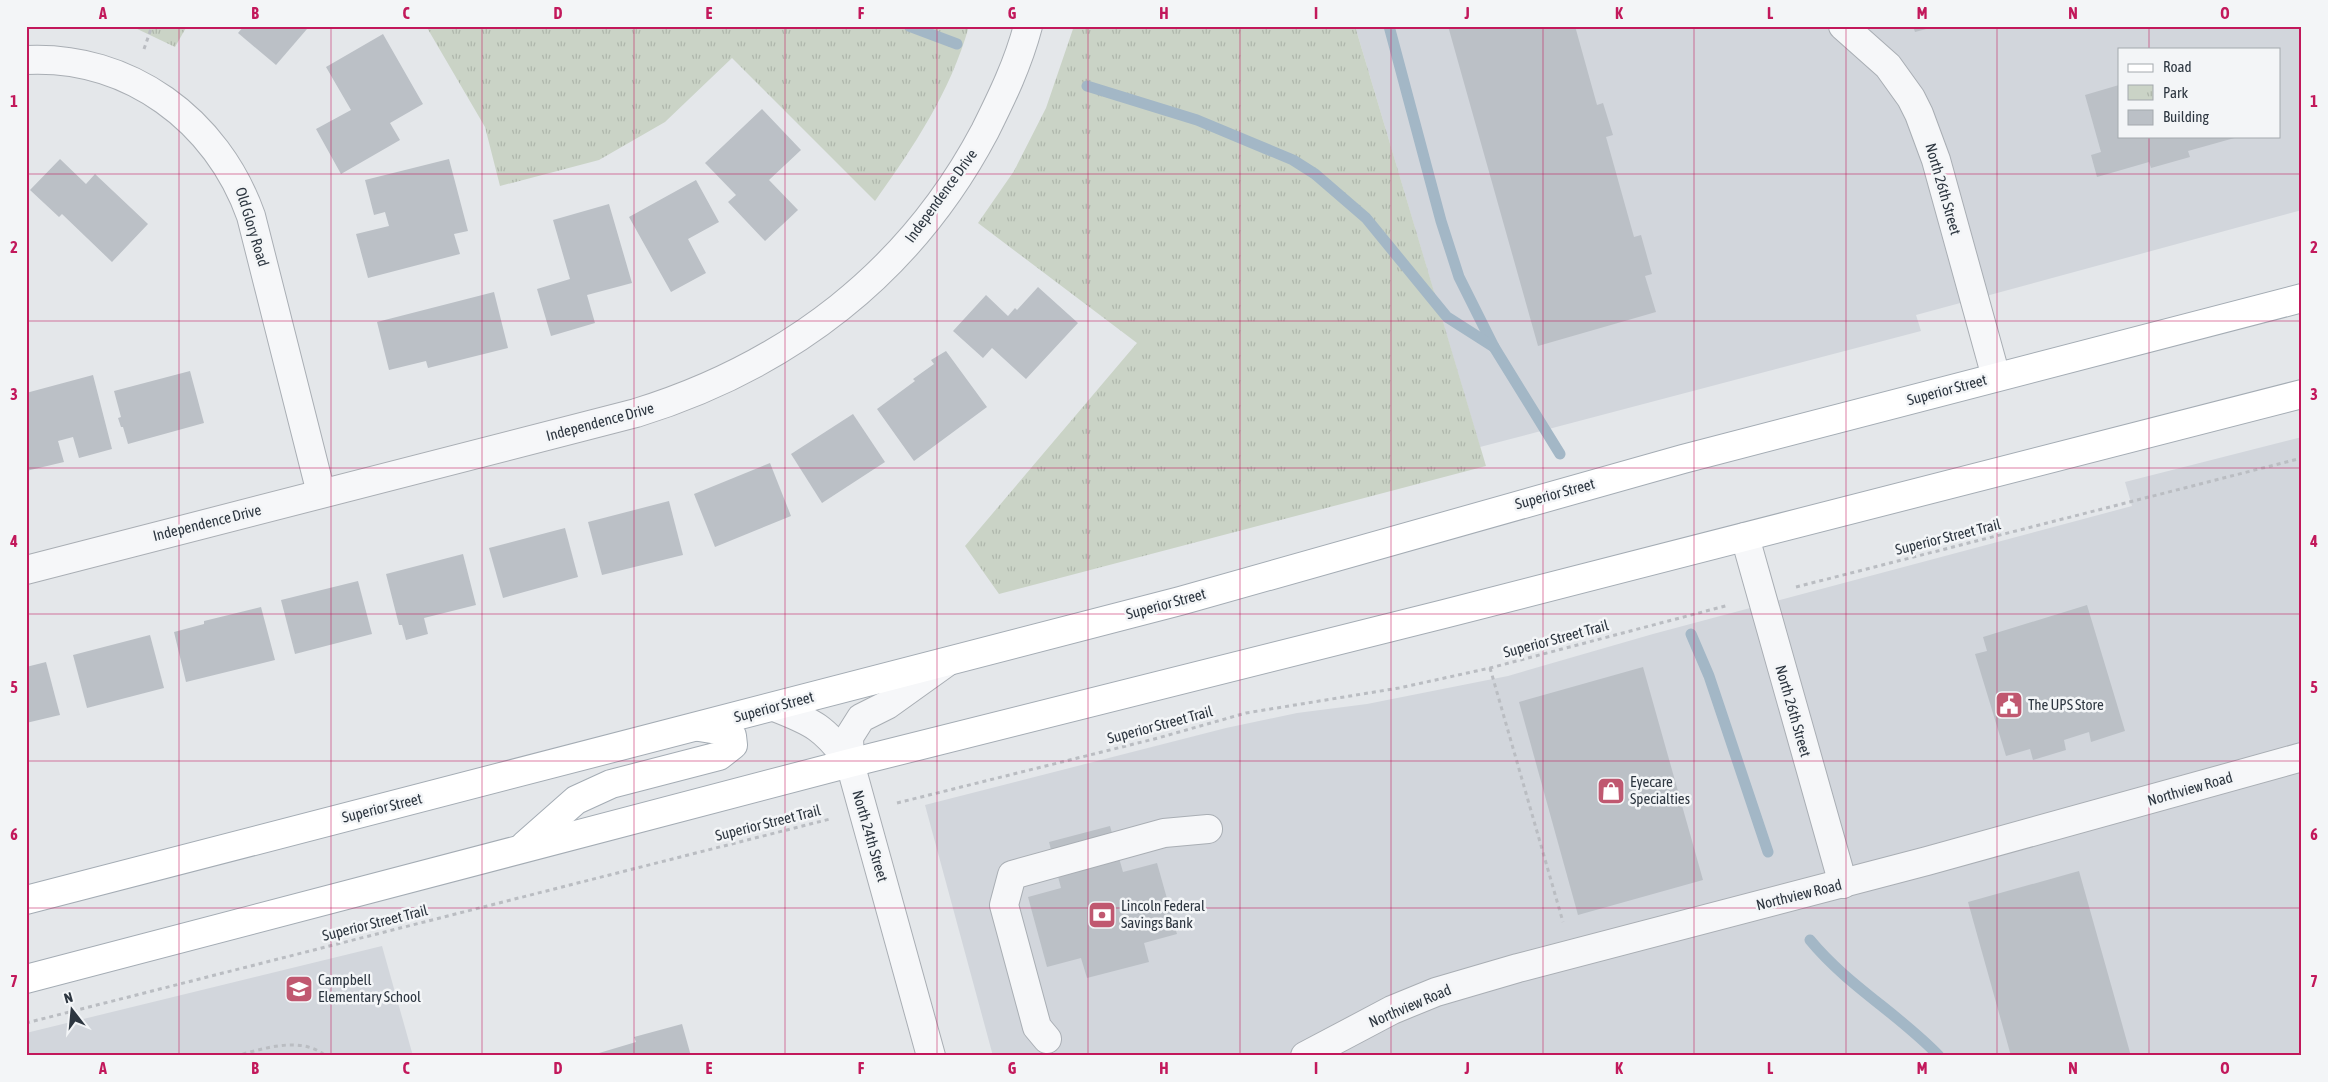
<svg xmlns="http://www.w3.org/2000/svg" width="2328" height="1082" font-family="'Asap Condensed',sans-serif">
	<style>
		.built { fill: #d2d6dc; fill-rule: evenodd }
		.park { fill: url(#park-tufts) }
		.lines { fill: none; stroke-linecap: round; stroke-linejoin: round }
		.stream { stroke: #a3b7c6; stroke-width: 11 }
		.building { fill: #bbc0c6 }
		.minor-casing { stroke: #a9aeb4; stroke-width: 30 }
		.major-casing { stroke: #a4acb4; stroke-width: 30 }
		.path { stroke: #babdc2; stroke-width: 3; stroke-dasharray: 4 4; stroke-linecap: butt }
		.minor { stroke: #f6f7f9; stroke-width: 28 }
		.major { stroke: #fff; stroke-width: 28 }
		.grid { fill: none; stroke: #c2185b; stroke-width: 1; stroke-opacity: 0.55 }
		.labels { text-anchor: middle; stroke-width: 5; stroke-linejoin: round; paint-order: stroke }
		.street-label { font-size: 15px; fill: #2d3640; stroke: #f3f5f7 }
		.poi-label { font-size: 15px; fill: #2d3640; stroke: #f3f5f7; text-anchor: start }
		.neatline { fill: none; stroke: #c2185b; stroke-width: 2 }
		.grid-label { font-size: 16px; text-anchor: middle; font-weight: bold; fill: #c2185b }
	</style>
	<defs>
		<pattern id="park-tufts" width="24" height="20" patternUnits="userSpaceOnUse" patternTransform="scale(1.25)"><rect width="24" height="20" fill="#cad3c6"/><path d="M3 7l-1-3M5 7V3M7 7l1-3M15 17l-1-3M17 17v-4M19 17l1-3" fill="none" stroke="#aeb6ab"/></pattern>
	</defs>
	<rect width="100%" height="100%" fill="#e4e7ea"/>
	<g class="built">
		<path d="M 1355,26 L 2302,26 L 2302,210 L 1916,315 L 1921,331 L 1480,447 ZM 2119,49 L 2279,49 L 2279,136 L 2119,136 Z"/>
		<polygon points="2302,437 2302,1056 993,1056 925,805 1226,728 1297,713 1367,704 1508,676 1653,634 2132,506 2125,482"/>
		<polygon points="382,946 413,1056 26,1056 26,1033"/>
	</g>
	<g class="park">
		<polygon points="131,26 187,26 175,47"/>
		<path d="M 426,26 L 969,26 C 950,93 914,146 875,201 L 732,58 L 665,122 L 599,160 L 500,186 L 485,127 Z"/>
		<polygon points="1074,26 1355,26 1486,466 999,594 965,546 1137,343 978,223 1014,171 1046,108"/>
	</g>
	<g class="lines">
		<g class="stream">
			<polyline points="909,26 957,44"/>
			<polyline points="1389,26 1441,221 1459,277 1494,347 1560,454"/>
			<polyline points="1087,86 1197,120 1293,160 1315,174 1366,218 1447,317 1494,347"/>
			<polyline points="1691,634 1709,676 1768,852"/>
			<path d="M 1810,940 C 1848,986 1899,1014 1939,1056"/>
		</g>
	</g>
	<g class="building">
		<polygon points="244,26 304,26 307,29 276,65 238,33"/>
		<polygon points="1448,26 1575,26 1597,105 1603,103 1613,135 1606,137 1634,237 1641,235 1652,274 1645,276 1656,312 1538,346"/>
		<polygon points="1913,26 1934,26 1934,27 1915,32"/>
		<polygon points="383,34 423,104 390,123 400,140 341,174 316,129 351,110 326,67"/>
		<polygon points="2119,85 2119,136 2238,137 2188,151 2190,157 2151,168 2149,162 2097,177 2091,155 2101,152 2085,95"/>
		<polygon points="762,109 801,150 769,180 798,210 765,241 728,202 736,195 705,163"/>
		<polygon points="60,159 86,184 95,174 148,224 112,262 62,214 59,217 30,190"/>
		<polygon points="449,159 468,231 454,234 460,254 368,278 356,234 389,226 385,212 374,215 365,180"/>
		<polygon points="696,180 719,222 688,239 706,273 671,292 629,217"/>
		<polygon points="609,204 632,283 587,295 595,323 551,336 537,289 570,279 553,220"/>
		<polygon points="1038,287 1078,323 1026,379 992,348 983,358 953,331 986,295 1008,316 1015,308 1017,310"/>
		<polygon points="494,292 508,348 428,368 426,361 389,370 377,322"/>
		<polygon points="946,351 987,407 914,461 877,409 915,381 913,379 934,364 931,360"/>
		<polygon points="190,371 204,423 128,444 123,427 121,427 118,418 121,417 114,391"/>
		<polygon points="93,375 112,449 79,458 73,437 58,441 64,462 26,471 26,393"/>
		<polygon points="853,414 885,462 822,503 791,454"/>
		<polygon points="770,463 791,516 715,547 694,494"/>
		<polygon points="669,501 683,555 602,575 588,522"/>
		<polygon points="565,528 578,577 503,598 489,548"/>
		<polygon points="463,554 476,605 424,618 428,634 406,640 402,625 399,625 386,574"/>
		<polygon points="358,581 372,634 295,654 281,600"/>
		<polygon points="2087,605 2125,731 2091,742 2089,732 2064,740 2066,750 2033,760 2030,749 2006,756 1975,654 1987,651 1983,637"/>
		<polygon points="261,607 275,660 186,682 174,632 204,624 204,621"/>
		<polygon points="150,635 164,688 87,708 73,655"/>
		<polygon points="46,662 60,715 26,723 26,667"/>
		<polygon points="1643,667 1703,880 1578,915 1519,702"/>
		<polygon points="1110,826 1123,872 1157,863 1177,934 1144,943 1149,962 1087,978 1081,958 1047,967 1028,897 1061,888 1049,842"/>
		<polygon points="2079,871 2131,1056 2011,1056 1968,902"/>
		<polygon points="682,1024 691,1056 589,1056 636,1042 634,1037"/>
	</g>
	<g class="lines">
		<defs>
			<g id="minor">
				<polyline points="1843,26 1888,66 1911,98 1919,114 1936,160 1996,377"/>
				<path d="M 26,60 C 129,55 217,120 251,216 L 321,493"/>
				<polyline points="1745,537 1843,884"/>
				<path d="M 26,570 L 636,413 C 788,366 910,273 985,131 C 1002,97 1018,64 1028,26"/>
				<path d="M 774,707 C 813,722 825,728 850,763"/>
				<polyline points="1047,1039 1037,1027 1004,905 1012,875 1164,833 1208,829"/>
				<polyline points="931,1056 850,763 849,737 861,718 887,705 947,662"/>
				<polyline points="1305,1056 1392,1010 1436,992 1518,968 1927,861 2302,757"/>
			</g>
			<g id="major">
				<polyline points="525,845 576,800 611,784 719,756 733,745 732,736 724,731 699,727"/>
				<polyline points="26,900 1180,601 1683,459 2302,298"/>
				<polyline points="26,979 850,763 1444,614 2302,394"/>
			</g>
		</defs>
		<use href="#minor" class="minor-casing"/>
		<use href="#major" class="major-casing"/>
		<g class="path">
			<polyline points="144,49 152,26"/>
			<polyline points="1796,587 2302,458"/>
			<polyline points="1490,668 1563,922"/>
			<polyline points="897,803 1158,738 1246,713 1399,688 1490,668 1729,605"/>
			<polyline points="26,1023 830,819"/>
			<path d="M 235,1056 C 264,1049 300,1035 326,1056"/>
		</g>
		<use href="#minor" class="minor"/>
		<use href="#major" class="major"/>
	</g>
	<path class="grid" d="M 179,26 L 179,1056M 331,26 L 331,1056M 482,26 L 482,1056M 634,26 L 634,1056M 785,26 L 785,1056M 937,26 L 937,1056M 1088,26 L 1088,1056M 1240,26 L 1240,1056M 1391,26 L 1391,1056M 1543,26 L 1543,1056M 1694,26 L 1694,1056M 1846,26 L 1846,1056M 1997,26 L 1997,1056M 2149,26 L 2149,49M 2149,136 L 2149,1056M 26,174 L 2302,174M 26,321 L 2302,321M 26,468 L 2302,468M 26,614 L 2302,614M 26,761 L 2302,761M 26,908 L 2302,908"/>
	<defs>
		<symbol id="civic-square" viewBox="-11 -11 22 22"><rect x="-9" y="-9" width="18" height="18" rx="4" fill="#c05870" stroke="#f3f5f7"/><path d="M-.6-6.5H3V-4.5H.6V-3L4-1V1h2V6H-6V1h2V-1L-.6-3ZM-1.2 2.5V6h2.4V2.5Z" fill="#fff"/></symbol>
		<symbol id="shop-square" viewBox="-11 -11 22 22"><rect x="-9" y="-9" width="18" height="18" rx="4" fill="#c05870" stroke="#f3f5f7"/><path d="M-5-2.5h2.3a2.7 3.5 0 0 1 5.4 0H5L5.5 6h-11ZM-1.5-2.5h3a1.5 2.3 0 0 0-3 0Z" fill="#fff"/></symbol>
		<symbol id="bank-square" viewBox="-11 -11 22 22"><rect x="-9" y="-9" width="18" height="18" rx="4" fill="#c05870" stroke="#f3f5f7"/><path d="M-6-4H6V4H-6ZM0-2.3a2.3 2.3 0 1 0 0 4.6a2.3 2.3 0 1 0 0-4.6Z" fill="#fff"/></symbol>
		<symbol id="school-square" viewBox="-11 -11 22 22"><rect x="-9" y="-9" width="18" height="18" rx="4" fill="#c05870" stroke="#f3f5f7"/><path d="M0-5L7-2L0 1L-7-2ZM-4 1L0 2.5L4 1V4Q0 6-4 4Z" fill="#fff"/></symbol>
	</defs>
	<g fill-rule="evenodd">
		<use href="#civic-square" x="1993" y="689" width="32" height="32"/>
		<use href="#shop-square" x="1595" y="775" width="32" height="32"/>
		<use href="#bank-square" x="1086" y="899" width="32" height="32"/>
		<use href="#school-square" x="283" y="973" width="32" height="32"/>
	</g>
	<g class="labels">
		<g class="street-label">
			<text transform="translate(1943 189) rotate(74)" y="5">North 26th Street</text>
			<text transform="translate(941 196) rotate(-54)" y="5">Independence Drive</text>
			<text transform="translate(252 227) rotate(73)" y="5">Old Glory Road</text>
			<text transform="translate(1947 390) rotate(-15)" y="5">Superior Street</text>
			<text transform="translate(600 422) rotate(-15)" y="5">Independence Drive</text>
			<text transform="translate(1555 494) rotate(-15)" y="5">Superior Street</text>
			<text transform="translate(207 523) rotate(-14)" y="5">Independence Drive</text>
			<text transform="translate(1948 537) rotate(-14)" y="5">Superior Street Trail</text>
			<text transform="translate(1166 604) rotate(-15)" y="5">Superior Street</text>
			<text transform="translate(1556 639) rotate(-15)" y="5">Superior Street Trail</text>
			<text transform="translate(774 707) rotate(-15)" y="5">Superior Street</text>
			<text transform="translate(1793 711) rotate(74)" y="5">North 26th Street</text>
			<text transform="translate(1160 725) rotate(-15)" y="5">Superior Street Trail</text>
			<text transform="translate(2190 789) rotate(-16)" y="5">Northview Road</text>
			<text transform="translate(382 808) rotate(-14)" y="5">Superior Street</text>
			<text transform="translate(768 823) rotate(-14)" y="5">Superior Street Trail</text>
			<text transform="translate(870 836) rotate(74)" y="5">North 24th Street</text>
			<text transform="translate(1799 895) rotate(-14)" y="5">Northview Road</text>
			<text transform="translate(375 923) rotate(-14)" y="5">Superior Street Trail</text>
			<text transform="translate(1410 1006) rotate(-23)" y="5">Northview Road</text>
		</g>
		<g class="poi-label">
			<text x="2028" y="710">The UPS Store</text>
			<text x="1630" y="787">Eyecare<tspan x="1630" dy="17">Specialties</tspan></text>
			<text x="1121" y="911">Lincoln Federal<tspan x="1121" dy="17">Savings Bank</tspan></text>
			<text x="318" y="985">Campbell<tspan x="318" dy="17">Elementary School</tspan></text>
		</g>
	</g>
	<rect width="2328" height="1082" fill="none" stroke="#f3f5f7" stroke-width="55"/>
	<rect x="2118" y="48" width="162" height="90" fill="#f3f5f7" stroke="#a4a9ae"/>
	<rect x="2128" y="64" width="25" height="8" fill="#ffffff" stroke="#a4a9ae"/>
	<text x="2163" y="72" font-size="15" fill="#2d3640">Road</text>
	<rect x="2128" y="85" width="25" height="15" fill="url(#park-tufts)" stroke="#a4a9ae"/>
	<text x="2163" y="98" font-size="15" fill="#2d3640">Park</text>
	<rect x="2128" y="110" width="25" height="15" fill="#bbc0c6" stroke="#a4a9ae"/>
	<text x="2163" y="122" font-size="15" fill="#2d3640">Building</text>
	<g transform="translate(72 1010) rotate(344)" stroke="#f3f5f7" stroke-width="4" paint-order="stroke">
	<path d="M0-4L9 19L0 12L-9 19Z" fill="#2d3640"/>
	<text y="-8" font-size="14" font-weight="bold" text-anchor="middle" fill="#2d3640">N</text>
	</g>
	<rect x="28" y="28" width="2272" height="1026" class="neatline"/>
	<g class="grid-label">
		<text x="103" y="19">A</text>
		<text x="255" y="19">B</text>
		<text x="406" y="19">C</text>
		<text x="558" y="19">D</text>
		<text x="709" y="19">E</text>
		<text x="861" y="19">F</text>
		<text x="1012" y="19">G</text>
		<text x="1164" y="19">H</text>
		<text x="1316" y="19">I</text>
		<text x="1467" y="19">J</text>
		<text x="1619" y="19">K</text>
		<text x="1770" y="19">L</text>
		<text x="1922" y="19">M</text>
		<text x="2073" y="19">N</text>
		<text x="2225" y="19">O</text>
		<text x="14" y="107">1</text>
		<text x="2314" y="107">1</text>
		<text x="14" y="253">2</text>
		<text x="2314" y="253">2</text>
		<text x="14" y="400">3</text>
		<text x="2314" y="400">3</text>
		<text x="14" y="547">4</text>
		<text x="2314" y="547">4</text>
		<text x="14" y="693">5</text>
		<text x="2314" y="693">5</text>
		<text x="14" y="840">6</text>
		<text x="2314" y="840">6</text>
		<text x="14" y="987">7</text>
		<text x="2314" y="987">7</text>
		<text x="103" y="1074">A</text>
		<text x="255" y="1074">B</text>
		<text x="406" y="1074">C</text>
		<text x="558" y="1074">D</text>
		<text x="709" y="1074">E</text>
		<text x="861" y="1074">F</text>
		<text x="1012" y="1074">G</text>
		<text x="1164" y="1074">H</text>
		<text x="1316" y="1074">I</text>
		<text x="1467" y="1074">J</text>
		<text x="1619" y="1074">K</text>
		<text x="1770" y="1074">L</text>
		<text x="1922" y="1074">M</text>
		<text x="2073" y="1074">N</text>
		<text x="2225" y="1074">O</text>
	</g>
</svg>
